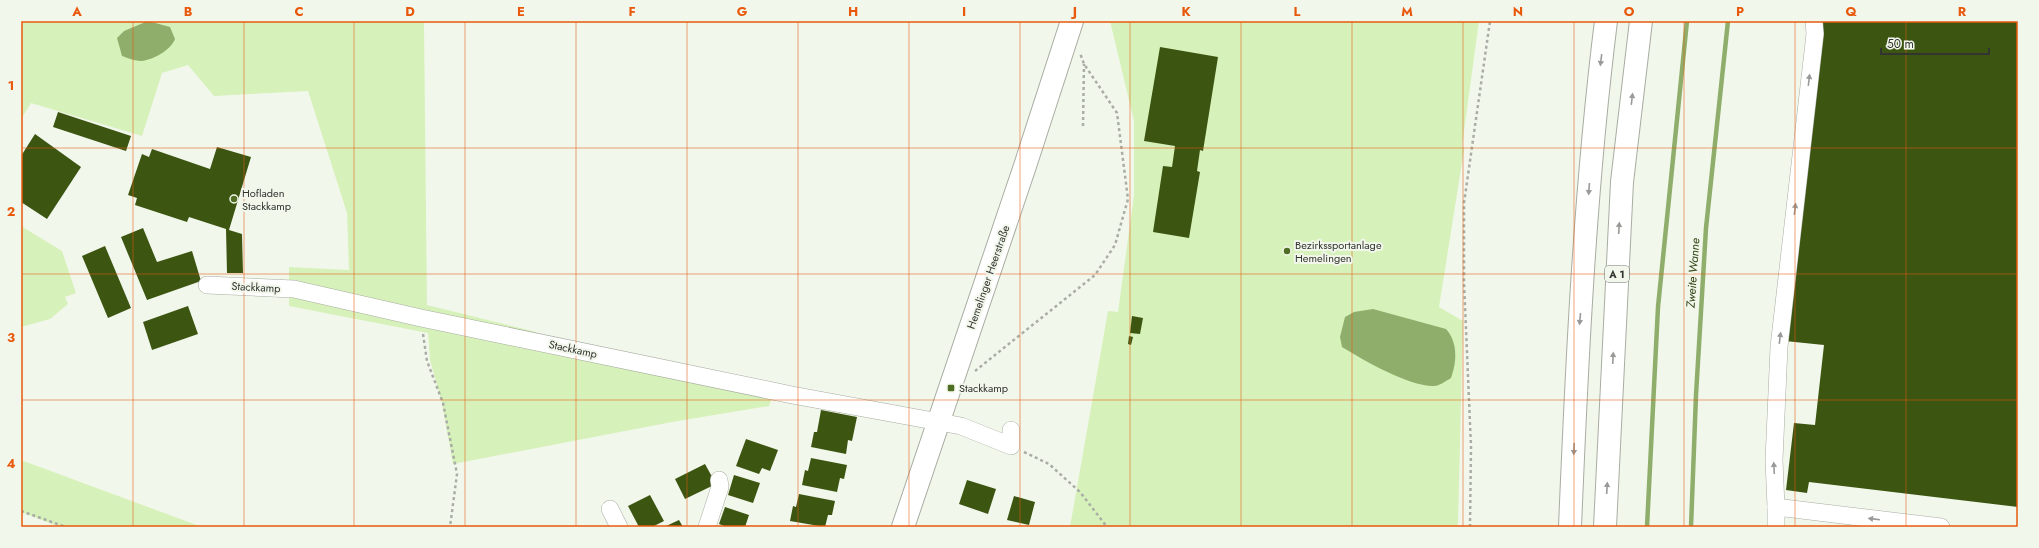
<svg xmlns="http://www.w3.org/2000/svg" width="2039" height="548" font-family="Jost,sans-serif">
	<style>
		.green { fill: #d7f1ba }
		.water { fill: #8fae6b }
		.lines { fill: none; stroke-linecap: round; stroke-linejoin: round }
		.stream { stroke: #8fae6b; stroke-width: 4.5 }
		.building { fill: #3c5612 }
		.minor-casing { stroke: #a8ada2; stroke-width: 18 }
		.major-casing { stroke: #a8ada2; stroke-width: 24 }
		.highway-casing { stroke: #a8ada2; stroke-width: 24 }
		.path { stroke: #a9ada5; stroke-width: 2.5; stroke-dasharray: 3 3; stroke-linecap: butt }
		.minor { stroke: #fff; stroke-width: 17 }
		.major { stroke: #fff; stroke-width: 22 }
		.highway { stroke: #fff; stroke-width: 22 }
		.oneway { fill: #989a97 }
		.grid { fill: none; stroke: #e8590c; stroke-width: 1; stroke-opacity: 0.55 }
		.poi-dot { fill: #506e23; stroke: #f2f7ec; stroke-width: 1.5 }
		.labels { text-anchor: middle; stroke-width: 4; stroke-linejoin: round; paint-order: stroke }
		.shield { fill: #f2f7ec; stroke: #6b6e68; stroke-width: 1 }
		.shield-label { font-size: 10px; font-weight: bold; fill: #31342f }
		.poi-label { font-size: 11px; fill: #31342f; stroke: #f2f7ec; text-anchor: start }
		.street-label { font-size: 11px; fill: #31342f; stroke: #f2f7ec }
		.water-label { font-size: 12px; font-style: italic; fill: #334716; stroke: #f2f7ec }
		.neatline { fill: none; stroke: #e8590c; stroke-width: 1.5 }
		.grid-label { font-size: 13px; text-anchor: middle; font-weight: bold; fill: #e8590c }
	</style>
	<rect width="100%" height="100%" fill="#f2f7ec"/>
	<g class="green">
		<polygon points="21,21 424,21 427,305 536,332 534,347 773,394 769,406 672,422 453,464 442,403 430,360 428,333 289,306 289,267 349,270 347,213 308,91 214,96 188,65 162,73 142,136 31,103 21,119"/>
		<polygon points="1110,21 1479,21 1462,146 1464,150 1439,307 1463,321 1458,523 1457,527 1070,527 1108,311 1118,312 1134,195 1134,121"/>
		<polygon points="21,226 62,251 76,293 65,297 68,304 50,319 21,327"/>
		<polygon points="21,460 202,527 60,527 21,512"/>
	</g>
	<g class="water">
		<path d="M 148,21 L 170,27 L 175,39 C 171,50 153,60 141,61 C 135,61 128,58 122,56 L 117,38 L 124,31 Z"/>
		<path d="M 1373,309 L 1446,329 C 1458,342 1457,362 1451,378 C 1446,381 1439,386 1434,386 C 1410,387 1363,360 1342,347 L 1340,337 L 1345,317 L 1354,312 Z"/>
	</g>
	<g class="lines">
		<g class="stream">
			<polyline points="1647,527 1658,307 1687,21"/>
			<polyline points="1691,527 1696,395 1706,228 1728,21"/>
		</g>
	</g>
	<g class="building">
		<polygon points="1823,21 2018,21 2018,507 1809,482 1807,493 1786,490 1794,423 1815,425 1824,345 1785,341"/>
		<polygon points="1160,47 1218,57 1203,151 1200,150 1197,171 1200,172 1189,238 1153,232 1163,166 1172,167 1175,146 1144,141"/>
		<polygon points="58,112 131,136 126,151 53,127"/>
		<polygon points="35,134 81,167 47,219 21,202 21,156"/>
		<polygon points="217,147 251,157 229,230 242,234 243,273 227,273 226,229 189,217 187,222 135,205 137,198 128,195 142,154 149,157 152,149 210,169"/>
		<polygon points="143,228 157,262 192,251 201,281 147,300 121,237"/>
		<polygon points="105,246 131,308 108,318 82,256"/>
		<polygon points="188,306 198,334 152,350 143,322"/>
		<polygon points="1132,316 1143,318 1140,334 1130,333"/>
		<polygon points="1129,336 1133,337 1131,345 1128,344"/>
		<polygon points="821,410 857,417 852,441 848,440 846,454 811,447 814,432 817,432"/>
		<polygon points="746,439 778,450 770,471 762,468 759,474 736,466"/>
		<polygon points="811,458 847,465 844,479 840,478 837,492 802,485 805,470 808,471"/>
		<polygon points="705,464 716,484 685,499 675,479"/>
		<polygon points="734,475 760,483 753,503 728,495"/>
		<polygon points="967,480 996,489 988,514 959,504"/>
		<polygon points="799,494 835,501 832,515 828,515 825,527 790,521 793,506 796,507"/>
		<polygon points="650,495 664,521 652,527 639,527 628,506"/>
		<polygon points="1014,496 1035,502 1029,525 1007,520"/>
		<polygon points="725,507 749,515 745,527 727,527 719,524"/>
		<polygon points="679,520 683,527 664,527"/>
	</g>
	<g class="lines">
		<defs>
			<g id="minor">
				<polyline points="207,285 294,289 421,318 792,395 961,426 1011,446 1011,430"/>
				<polyline points="1776,507 1774,460 1779,347 1815,34 1814,21"/>
				<polyline points="610,509 619,527"/>
				<polyline points="707,527 720,487 719,480"/>
				<polyline points="1776,527 1776,507 1941,527"/>
			</g>
			<polyline id="major" points="903,527 1025,166 1072,21"/>
			<g id="highway">
				<path d="M 1570,527 C 1577,358 1585,189 1606,21"/>
				<polyline points="1605,527 1622,182 1641,21"/>
			</g>
		</defs>
		<use href="#minor" class="minor-casing"/>
		<use href="#major" class="major-casing"/>
		<use href="#highway" class="highway-casing"/>
		<g class="path">
			<polyline points="1083,126 1084,64"/>
			<polyline points="423,334 427,361 443,403 457,474 450,527"/>
			<polyline points="975,371 1095,275 1115,245 1128,199 1117,113 1084,64 1080,53"/>
			<polyline points="1024,452 1049,464 1080,492 1107,527"/>
			<polyline points="21,511 66,527"/>
			<polyline points="1470,527 1471,447 1464,282 1464,203 1490,21"/>
		</g>
		<use href="#minor" class="minor"/>
		<use href="#major" class="major"/>
		<use href="#highway" class="highway"/>
	</g>
	<defs><path id="oneway-solid" d="M-6-.8H1V-3.2L6.5 0L1 3.2V.8H-6Z"/></defs>
	<g class="oneway">
		<use href="#oneway-solid" transform="translate(1601 60) rotate(97)"/>
		<use href="#oneway-solid" transform="translate(1809 80) rotate(-83)"/>
		<use href="#oneway-solid" transform="translate(1632 99) rotate(-83)"/>
		<use href="#oneway-solid" transform="translate(1589 189) rotate(94)"/>
		<use href="#oneway-solid" transform="translate(1795 209) rotate(-83)"/>
		<use href="#oneway-solid" transform="translate(1619 228) rotate(-87)"/>
		<use href="#oneway-solid" transform="translate(1580 319) rotate(95)"/>
		<use href="#oneway-solid" transform="translate(1780 338) rotate(-83)"/>
		<use href="#oneway-solid" transform="translate(1613 358) rotate(-87)"/>
		<use href="#oneway-solid" transform="translate(1574 449) rotate(92)"/>
		<use href="#oneway-solid" transform="translate(1774 468) rotate(-93)"/>
		<use href="#oneway-solid" transform="translate(1607 488) rotate(-87)"/>
		<use href="#oneway-solid" transform="translate(1874 519) rotate(-173)"/>
	</g>
	<path class="grid" d="M 133,21 L 133,527M 244,21 L 244,527M 354,21 L 354,527M 465,21 L 465,527M 576,21 L 576,527M 687,21 L 687,527M 798,21 L 798,527M 909,21 L 909,527M 1020,21 L 1020,527M 1130,21 L 1130,527M 1241,21 L 1241,527M 1352,21 L 1352,527M 1463,21 L 1463,527M 1574,21 L 1574,527M 1684,21 L 1684,527M 1795,21 L 1795,527M 1906,21 L 1906,527M 21,148 L 2018,148M 21,274 L 2018,274M 21,400 L 2018,400"/>
	<g class="poi-dot">
		<circle cx="234" cy="199" r="4"/>
		<circle cx="1287" cy="251" r="4"/>
		<rect x="947" y="384" width="8" height="8" rx="2"/>
	</g>
	<g class="labels">
		<rect class="shield" x="1605" y="266" width="24" height="16" rx="3"/>
		<g class="shield-label">
			<text x="1617" y="278">A 1</text>
		</g>
		<g class="poi-label">
			<text x="242" y="197">Hofladen<tspan x="242" dy="13">Stackkamp</tspan></text>
			<text x="1295" y="249">Bezirkssportanlage<tspan x="1295" dy="13">Hemelingen</tspan></text>
			<text x="959" y="392">Stackkamp</text>
		</g>
		<g class="street-label">
			<text transform="translate(988 277) rotate(-71)" y="4">Hemelinger Heerstraße</text>
			<text transform="translate(256 287) rotate(3)" y="4">Stackkamp</text>
			<text transform="translate(573 349) rotate(12)" y="4">Stackkamp</text>
		</g>
		<g class="water-label">
			<text transform="translate(1693 273) rotate(-86)" y="4">Zweite Wanne</text>
		</g>
	</g>
	<rect width="2039" height="548" fill="none" stroke="#f2f7ec" stroke-width="44"/>
	<path d="M1881 48v6h108v-6" fill="none" stroke="#31342f" stroke-width="2"/>
	<text x="1887" y="48" font-size="12" fill="#31342f" stroke="#f2f7ec" stroke-width="3" paint-order="stroke">50 m</text>
	<rect x="22" y="22" width="1995" height="504" class="neatline"/>
	<g class="grid-label">
		<text x="77" y="16">A</text>
		<text x="188" y="16">B</text>
		<text x="299" y="16">C</text>
		<text x="410" y="16">D</text>
		<text x="521" y="16">E</text>
		<text x="632" y="16">F</text>
		<text x="742" y="16">G</text>
		<text x="853" y="16">H</text>
		<text x="964" y="16">I</text>
		<text x="1075" y="16">J</text>
		<text x="1186" y="16">K</text>
		<text x="1297" y="16">L</text>
		<text x="1407" y="16">M</text>
		<text x="1518" y="16">N</text>
		<text x="1629" y="16">O</text>
		<text x="1740" y="16">P</text>
		<text x="1851" y="16">Q</text>
		<text x="1962" y="16">R</text>
		<text x="11" y="90">1</text>
		<text x="11" y="216">2</text>
		<text x="11" y="342">3</text>
		<text x="11" y="468">4</text>
	</g>
</svg>
